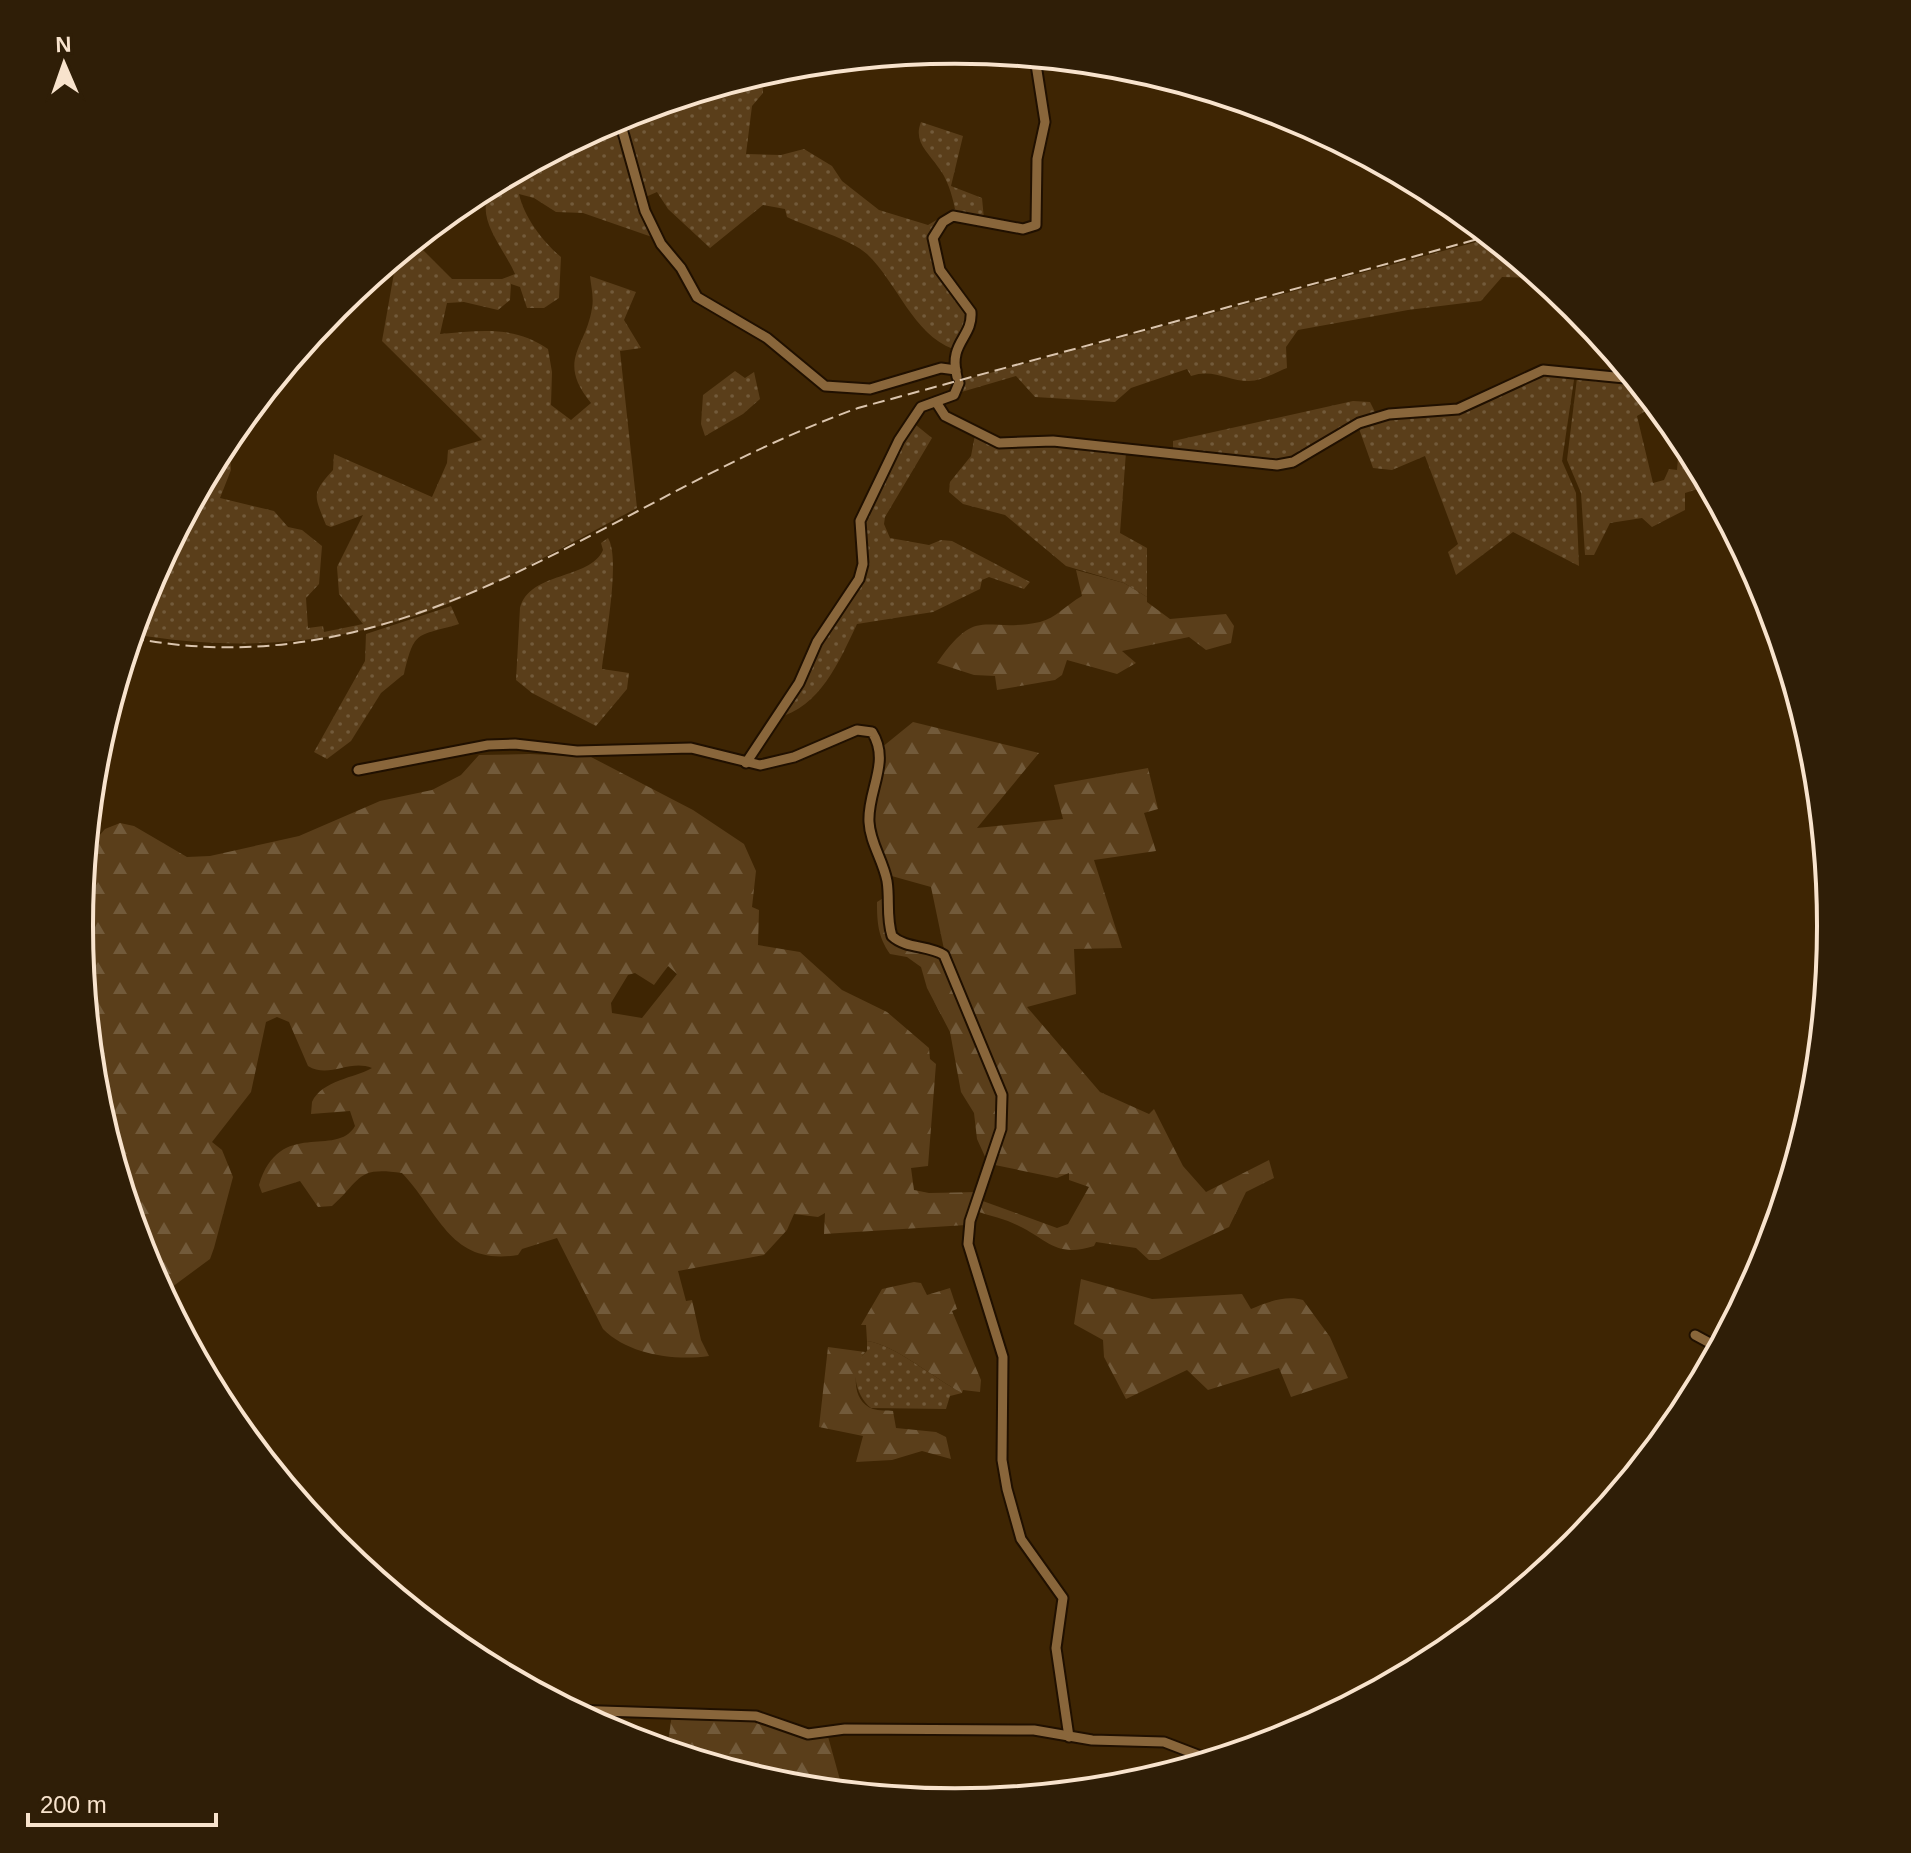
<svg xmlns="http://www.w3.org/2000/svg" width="1911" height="1853" font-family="Helvetica,sans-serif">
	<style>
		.grass { fill: url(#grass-dots) }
		.forest { fill: url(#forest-firs); fill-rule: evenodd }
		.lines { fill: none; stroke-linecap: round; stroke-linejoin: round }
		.minor-casing { stroke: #201000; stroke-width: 13 }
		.minor { stroke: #89663b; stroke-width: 9 }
		.rail { stroke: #dac4ad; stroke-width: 2; stroke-dasharray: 12 6; stroke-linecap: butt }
		.rim { fill: none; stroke: #f8e3cd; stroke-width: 4 }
	</style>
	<defs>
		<pattern id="grass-dots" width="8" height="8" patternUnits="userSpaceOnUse" patternTransform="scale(2)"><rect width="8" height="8" fill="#5a3e1a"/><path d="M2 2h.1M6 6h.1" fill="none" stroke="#725a3a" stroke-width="1.8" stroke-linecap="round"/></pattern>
		<pattern id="forest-firs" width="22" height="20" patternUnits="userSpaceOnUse" patternTransform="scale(2)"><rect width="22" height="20" fill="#5a3e1a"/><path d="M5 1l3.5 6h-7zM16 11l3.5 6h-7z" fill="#725a3a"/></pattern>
	</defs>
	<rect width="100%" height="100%" fill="#3e2503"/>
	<g class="grass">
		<path d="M 762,74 L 763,93 L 752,106 L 746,154 L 781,155 L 804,149 L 832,166 L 842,181 L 879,210 L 928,225 L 955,209 C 952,194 947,178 938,167 C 928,152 913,142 921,122 L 963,136 L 951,186 L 982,198 L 984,219 L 952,214 L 934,230 C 935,242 934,257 937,268 C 951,311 989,290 953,349 C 913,334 898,284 867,254 C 852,240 808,227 787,217 L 785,209 L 763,205 L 710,248 L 668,209 L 657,192 L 641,199 L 620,117 Z"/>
		<path d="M 616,119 L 640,210 L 652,237 L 583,213 L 556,212 L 534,198 L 519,194 C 524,217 543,242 561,257 L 559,298 L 544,308 L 527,308 L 520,287 L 511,284 L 510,300 L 498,310 L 464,302 L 447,303 L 440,334 C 479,331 514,325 548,349 L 552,372 L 551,405 L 571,420 L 591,403 C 556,360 586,348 592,308 C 594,298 591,286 590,276 L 636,292 L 624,320 L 641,348 L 620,351 L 637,508 C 577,539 518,574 457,600 C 353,644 242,653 133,634 L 146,591 L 229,437 L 231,470 L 220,498 L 274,511 L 288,527 L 302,530 L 322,546 L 319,584 L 306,598 L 308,628 L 323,626 L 324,632 L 363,624 L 339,594 L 337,567 L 363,515 L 331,527 L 326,525 C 314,495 311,494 333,470 L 334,454 L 432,497 L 447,463 L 448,450 L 482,440 L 382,341 L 397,256 L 415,242 L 452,279 L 502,279 L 515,274 C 502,244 469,213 496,183 Z"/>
		<path d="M 1491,238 L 1540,278 L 1502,277 L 1481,301 L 1408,310 L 1298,330 L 1286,347 L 1287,368 C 1276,372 1262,381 1249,381 C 1228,381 1213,368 1191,376 L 1187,369 L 1131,388 L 1115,402 L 1035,397 L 1016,376 L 958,393 L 960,381 Z"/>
		<polygon points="1545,370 1575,373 1562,461 1576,493 1579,566 1513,532 1456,575 1448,552 1458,544 1425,456 1392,470 1373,468 1358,426 1398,415 1452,412"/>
		<polygon points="735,371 745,378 754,372 760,399 743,414 705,436 701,424 703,395"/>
		<polygon points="1584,376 1605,381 1636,380 1656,405 1637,416 1653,483 1664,480 1669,469 1677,470 1680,435 1701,471 1701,488 1685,493 1685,510 1652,527 1642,518 1610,523 1594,555 1585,555 1581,493 1567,460 1577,378"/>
		<polygon points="1353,401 1370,402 1377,416 1287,463 1173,453 1173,441"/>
		<path d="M 911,421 L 932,438 L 885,517 L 884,524 L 890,538 L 929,545 L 941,540 L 952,541 L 1030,582 L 1024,589 L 989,577 L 982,580 L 980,589 L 933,612 L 857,624 C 839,662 820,707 777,718 L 863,572 L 861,524 Z"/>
		<polygon points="975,435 1126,452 1120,533 1147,548 1147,597 1124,583 1066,566 1005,515 963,504 949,492 950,482 971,456"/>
		<path d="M 608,538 C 621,559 605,641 602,669 L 629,673 L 627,689 L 596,726 L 532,693 L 516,680 L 520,608 C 530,571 590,580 603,550 L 601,543 Z"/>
		<path d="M 451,606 L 459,624 C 416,637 415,629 404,674 L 381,693 L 351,741 L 327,759 L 314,752 L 365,661 L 366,634 Z"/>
		<path d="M 867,1341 C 896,1345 933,1378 962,1393 L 950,1396 L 946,1409 L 871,1408 C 855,1395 848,1366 867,1351 Z"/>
	</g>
	<g class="forest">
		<path d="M 1076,570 L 1124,583 L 1147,597 L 1147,602 L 1170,619 L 1226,614 L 1234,626 L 1231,643 L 1206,650 L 1189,637 L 1122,651 L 1136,663 L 1117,674 L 1067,660 L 1062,675 L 1055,680 L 997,690 L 995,676 L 974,675 L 937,663 C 978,604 983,634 1040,622 C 1056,618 1067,604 1082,596 Z"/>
		<path d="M 913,722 L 1039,753 L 977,828 L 1063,819 L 1054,785 L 1148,768 L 1158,809 L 1144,813 L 1156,851 L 1094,860 L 1122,948 L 1074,949 L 1076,994 L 1027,1007 L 1100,1092 L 1149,1114 L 1154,1109 L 1183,1166 L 1206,1192 L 1269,1160 L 1274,1178 L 1246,1192 L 1229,1227 L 1159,1260 L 1149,1260 L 1136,1248 L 1096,1242 L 1094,1246 C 1056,1258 1048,1240 1019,1226 C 1006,1219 990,1216 976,1211 L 980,1200 L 1057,1228 L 1068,1224 L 1089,1187 L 1069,1180 L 1069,1173 L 1057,1178 L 990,1164 L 1004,1096 L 945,954 L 931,887 L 888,875 C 867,821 872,804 881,748 Z"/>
		<path d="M 530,754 L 591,757 L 693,810 L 744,844 L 756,871 L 752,907 L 759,910 L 758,945 L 800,952 L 842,990 L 887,1012 L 929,1048 L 930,1059 L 936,1064 L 928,1166 L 911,1168 L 914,1190 L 929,1193 L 978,1192 L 966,1225 L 824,1234 L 825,1213 L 818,1217 L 794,1214 L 787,1230 L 764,1255 L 678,1271 L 686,1301 L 692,1300 L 701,1340 L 709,1356 C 675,1361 629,1355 603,1329 L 557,1238 L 522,1249 L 518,1255 C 450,1266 440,1213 402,1173 C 356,1166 362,1179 332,1206 L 318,1207 L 300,1181 L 262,1193 L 259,1185 C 280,1117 336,1159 355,1126 L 350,1111 L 311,1114 L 312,1102 C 322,1080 355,1078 372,1068 C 349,1059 329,1079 308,1066 L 289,1022 L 277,1017 L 266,1022 L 251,1092 L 212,1142 L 222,1150 L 233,1177 L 214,1248 L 210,1259 L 168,1290 L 179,1324 L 146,1261 L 96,1097 L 79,926 L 86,851 L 105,829 L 120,823 L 134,826 L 187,857 L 210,856 L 299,836 L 380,801 L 432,790 L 461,775 L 479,755 ZM 668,966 L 677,974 L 642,1018 L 612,1013 L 611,1003 L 628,975 L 635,973 L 654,985 Z"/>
		<path d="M 885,897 L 890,937 L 942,957 L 997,1085 L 1000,1121 L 987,1161 L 977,1139 L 974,1113 L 961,1092 L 950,1032 L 927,988 L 921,967 L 907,957 L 890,954 C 878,937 877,922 877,902 Z"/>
		<path d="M 1081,1279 L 1152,1299 L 1242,1294 L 1251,1309 C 1267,1302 1286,1295 1303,1300 L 1330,1337 L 1348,1378 L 1291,1397 L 1279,1368 L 1208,1390 L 1187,1370 L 1126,1399 L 1104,1357 L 1103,1340 L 1074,1324 Z"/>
		<path d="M 914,1282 L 921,1283 L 927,1295 L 950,1288 L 957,1309 L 952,1311 L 981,1380 L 980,1392 L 963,1390 L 962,1393 C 933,1378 896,1345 867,1341 L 866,1325 L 861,1325 L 882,1289 Z"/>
		<path d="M 828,1347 L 865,1352 C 853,1367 850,1401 873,1409 C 879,1411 887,1410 893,1411 L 896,1428 L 936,1432 L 946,1437 L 951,1459 L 922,1451 L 892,1460 L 856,1462 L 863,1436 L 819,1427 Z"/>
		<polygon points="672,1714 750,1717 797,1734 827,1733 842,1787 820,1780 783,1778 783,1786 667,1750"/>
	</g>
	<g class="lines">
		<defs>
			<g id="minor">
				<polyline points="619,118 645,211 661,244 681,268 697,297 767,338 825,386 870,389 941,368 956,370"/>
				<path d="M 957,377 C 948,342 973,338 971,312 L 940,270 L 933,238 L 943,222 L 953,216 L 1023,229 L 1036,225 L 1037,159 L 1045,122 L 1035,58"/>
				<polyline points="936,402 945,416 999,443 1053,441 1277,465 1293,462 1359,423 1389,414 1458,409 1543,370 1635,379"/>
				<polyline points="746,763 799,683 817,642 859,579 863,564 860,521 899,440 921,407 954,395 959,383"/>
				<path d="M 358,770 L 488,745 L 515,744 L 577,751 L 691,748 L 760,765 L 794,757 L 857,730 L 872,732 C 891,762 867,791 869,822 C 870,843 883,860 887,881 C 890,899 886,917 892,936 C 906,949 928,945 944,955 L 1002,1095 L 1001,1129 L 970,1221 L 968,1244 L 1003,1357 L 1002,1460 L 1007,1489 L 1021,1539 L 1063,1598 L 1056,1648 L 1069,1737"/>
				<polyline points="1695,1335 1719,1348"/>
				<polyline points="1516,1589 1517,1594"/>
				<polyline points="571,1710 756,1716 808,1734 845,1729 1034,1730 1092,1740 1164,1742 1211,1760"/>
			</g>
		</defs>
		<use href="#minor" class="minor-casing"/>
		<use href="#minor" class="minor"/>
		<path class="rail" d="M 132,638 C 413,692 611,497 858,408 L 1489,236"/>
	</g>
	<path d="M0 0H1911V1853H0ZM93 926a862 862 0 1 1 1724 0a862 862 0 1 1-1724 0Z" fill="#2f1e07" fill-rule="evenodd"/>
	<path class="rim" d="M93 926a862 862 0 1 1 1724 0a862 862 0 1 1-1724 0Z"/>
	<g transform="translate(64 64) rotate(358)" stroke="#2f1e07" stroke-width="6" paint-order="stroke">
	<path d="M0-6L14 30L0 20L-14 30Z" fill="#f8e3cd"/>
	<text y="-12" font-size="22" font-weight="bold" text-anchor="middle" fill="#f8e3cd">N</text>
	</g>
	<path d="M28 1813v12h188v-12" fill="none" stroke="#f8e3cd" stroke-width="4"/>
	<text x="40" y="1813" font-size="24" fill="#f8e3cd" stroke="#2f1e07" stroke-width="6" paint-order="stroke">200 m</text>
</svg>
